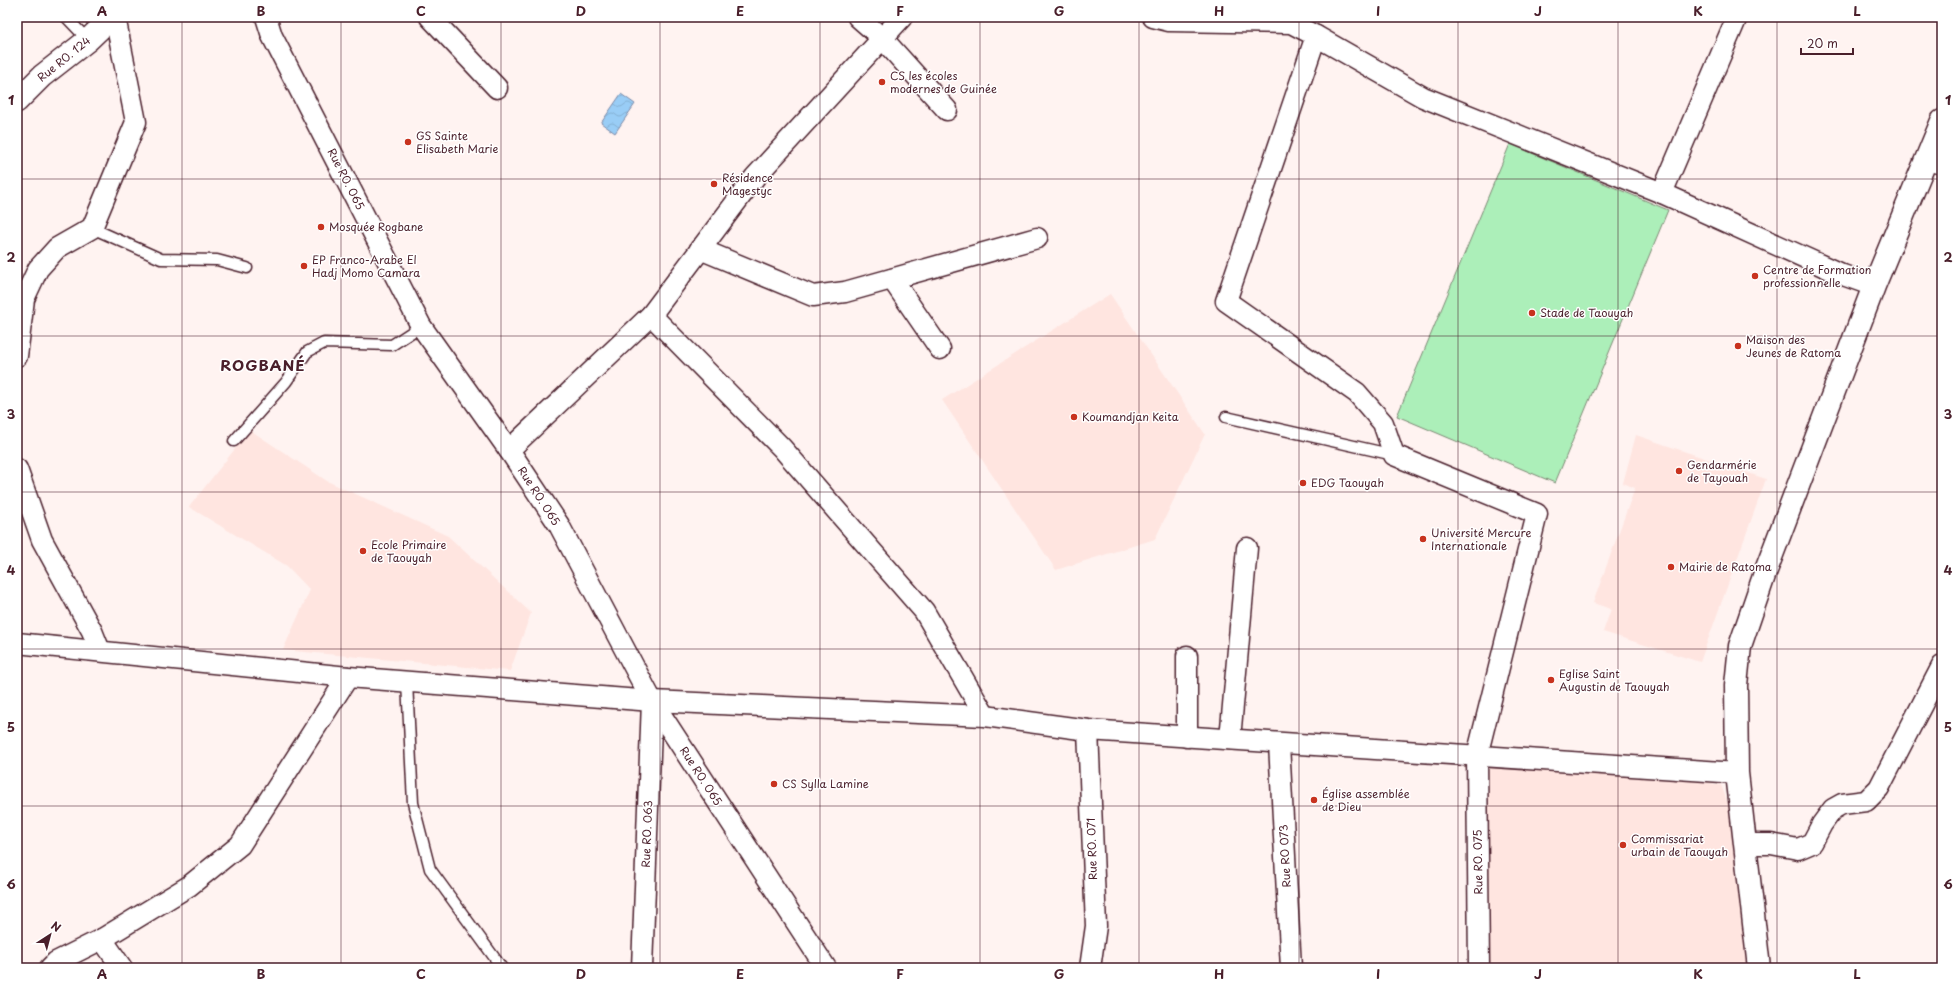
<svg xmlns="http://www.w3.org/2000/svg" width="1959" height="985" font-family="'Playpen Sans',sans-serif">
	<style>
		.built { fill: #ffe5e0 }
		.green { fill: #acefb9; stroke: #7b8772 }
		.water { fill: url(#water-waves); stroke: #7987a5 }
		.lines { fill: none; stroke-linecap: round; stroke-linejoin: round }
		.lane-casing { stroke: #4a1f2b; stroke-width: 13 }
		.street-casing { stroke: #4a1f2b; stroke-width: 23 }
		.secondary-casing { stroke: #4a1f2b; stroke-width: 25 }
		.primary-casing { stroke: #4a1f2b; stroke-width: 25 }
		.lane { stroke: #fff; stroke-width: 10 }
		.street { stroke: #fff; stroke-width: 20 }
		.secondary { stroke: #fff; stroke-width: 22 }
		.primary { stroke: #fff; stroke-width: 22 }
		.grid { fill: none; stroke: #4a1f2b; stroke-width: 1; stroke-opacity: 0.55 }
		.poi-dot { fill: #c8321e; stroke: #fff; stroke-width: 1.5 }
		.labels { text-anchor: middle; stroke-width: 3; stroke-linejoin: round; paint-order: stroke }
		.street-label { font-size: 11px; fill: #4a1f2b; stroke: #fff }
		.poi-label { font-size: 11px; fill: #4a1f2b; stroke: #fff; text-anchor: start }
		.district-label { font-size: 15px; font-weight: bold; letter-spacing: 1px; fill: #4a1f2b; stroke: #fff }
		.neatline { fill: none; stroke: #4a1f2b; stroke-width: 1.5 }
		.grid-label { font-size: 13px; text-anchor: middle; font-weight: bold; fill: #4a1f2b }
	</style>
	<defs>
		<pattern id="water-waves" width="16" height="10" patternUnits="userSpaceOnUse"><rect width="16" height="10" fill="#99cdf6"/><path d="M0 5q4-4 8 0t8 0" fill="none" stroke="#85b0d3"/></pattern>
	</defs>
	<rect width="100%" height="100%" fill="#fff3f1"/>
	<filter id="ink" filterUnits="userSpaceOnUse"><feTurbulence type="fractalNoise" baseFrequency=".025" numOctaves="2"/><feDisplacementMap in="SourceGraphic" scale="8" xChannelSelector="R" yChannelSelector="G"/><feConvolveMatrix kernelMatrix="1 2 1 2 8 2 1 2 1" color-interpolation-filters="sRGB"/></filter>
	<g filter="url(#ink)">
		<g class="built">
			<polygon points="1110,294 1205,434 1155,539 1056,570 942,400"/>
			<polygon points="250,430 327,481 448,536 531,613 510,671 283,650 310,590 287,566 189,507"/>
			<polygon points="1636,435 1766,479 1700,662 1603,632 1611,609 1593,603 1635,488 1623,483"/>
			<polygon points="1481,763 1667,775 1721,785 1737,827 1754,968 1485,968"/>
		</g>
		<polygon class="green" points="1510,144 1668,210 1555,483 1397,416"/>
		<polygon class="water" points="621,94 635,104 615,133 601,123"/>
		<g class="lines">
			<defs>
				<g id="lane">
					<polyline points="66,17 88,40"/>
					<polyline points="92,228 161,259 217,260 247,268"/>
					<polyline points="1226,417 1394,455"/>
					<polyline points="234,441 286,382 307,352 324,343 392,345 421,326"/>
					<polyline points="407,682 413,803 430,869 502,968"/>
				</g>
				<g id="street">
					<polyline points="266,17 272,36 421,326 509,450 559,525 652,701 826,968"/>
					<polyline points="430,17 497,88"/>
					<polyline points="858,17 882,38 947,110"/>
					<polyline points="1153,17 1169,21 1291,23 1316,36"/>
					<polyline points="1927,160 1942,164"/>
					<polyline points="1662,193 1737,17"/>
					<polyline points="700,249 813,296 845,292 1037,238"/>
					<polyline points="892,279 940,349"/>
					<polyline points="651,315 782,448 924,611 985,716"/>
					<polyline points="17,356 24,299 38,269 57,248 92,228 136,122 115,17"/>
					<polyline points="509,450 651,315 755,177 902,17"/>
					<polyline points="17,469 42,540 92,631 100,651"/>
					<polyline points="17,643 348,677 652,701 985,716 1088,730 1737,773"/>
					<polyline points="1187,656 1187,737"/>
					<polyline points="1088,730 1096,926 1090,968"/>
					<polyline points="1230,739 1247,548"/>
					<polyline points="1279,744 1291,968"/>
					<polyline points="1745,844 1771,844 1798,849 1812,843 1822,824 1833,809 1842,804 1866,801 1879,788 1942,666"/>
					<polyline points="102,939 122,968"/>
					<polyline points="50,968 56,962 102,939 189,886 240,845 348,677"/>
					<polyline points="642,968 652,701"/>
					<polyline points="1479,968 1477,756 1537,514 1394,455 1383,423 1357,393 1226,301 1316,36 1423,97 1662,193 1843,275 1874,286"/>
				</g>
				<polyline id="secondary" points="17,101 42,76 88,40 112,17"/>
				<polyline id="primary" points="1759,968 1737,773 1736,685 1740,646 1765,573 1874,286 1942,121"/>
			</defs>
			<use href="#lane" class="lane-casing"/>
			<use href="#street" class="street-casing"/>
			<use href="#secondary" class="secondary-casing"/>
			<use href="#primary" class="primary-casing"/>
			<use href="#lane" class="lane"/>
			<use href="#street" class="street"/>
			<use href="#secondary" class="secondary"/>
			<use href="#primary" class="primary"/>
		</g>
	</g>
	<path class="grid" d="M 182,17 L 182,968M 341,17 L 341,968M 501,17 L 501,968M 660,17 L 660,968M 820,17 L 820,968M 980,17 L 980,968M 1139,17 L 1139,968M 1299,17 L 1299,968M 1458,17 L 1458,968M 1618,17 L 1618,968M 1777,17 L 1777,968M 17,179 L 1942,179M 17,336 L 1942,336M 17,492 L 1942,492M 17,649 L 1942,649M 17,806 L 1942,806"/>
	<g class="poi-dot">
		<circle cx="882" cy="82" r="4"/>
		<circle cx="408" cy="142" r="4"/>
		<circle cx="714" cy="184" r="4"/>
		<circle cx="321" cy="227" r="4"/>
		<circle cx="304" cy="266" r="4"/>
		<circle cx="1755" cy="276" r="4"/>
		<circle cx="1532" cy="313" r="4"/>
		<circle cx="1738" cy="346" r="4"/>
		<circle cx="1074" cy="417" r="4"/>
		<circle cx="1679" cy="471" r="4"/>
		<circle cx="1303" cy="483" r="4"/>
		<circle cx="1423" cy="539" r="4"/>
		<circle cx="363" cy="551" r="4"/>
		<circle cx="1671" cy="567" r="4"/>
		<circle cx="1551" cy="680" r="4"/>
		<circle cx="774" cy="784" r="4"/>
		<circle cx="1314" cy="800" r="4"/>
		<circle cx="1623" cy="845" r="4"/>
	</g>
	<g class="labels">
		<g class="street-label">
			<text transform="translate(64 59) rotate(-39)" y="4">Rue RO. 124</text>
			<text transform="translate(346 179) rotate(63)" y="4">Rue RO. 065</text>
			<text transform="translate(539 496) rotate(57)" y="4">Rue RO. 065</text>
			<text transform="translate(701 776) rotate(57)" y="4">Rue RO. 065</text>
			<text transform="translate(647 834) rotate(-88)" y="4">Rue RO. 063</text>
			<text transform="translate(1092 849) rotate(-92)" y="4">Rue RO. 071</text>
			<text transform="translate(1285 856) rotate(-93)" y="4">Rue RO 073</text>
			<text transform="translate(1478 862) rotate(-91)" y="4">Rue RO. 075</text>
		</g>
		<g class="poi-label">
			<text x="890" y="80">CS les écoles<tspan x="890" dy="13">modernes de Guinée</tspan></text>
			<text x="416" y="140">GS Sainte<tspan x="416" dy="13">Elisabeth Marie</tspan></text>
			<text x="722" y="182">Résidence<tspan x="722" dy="13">Magestyc</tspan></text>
			<text x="329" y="231">Mosquée Rogbane</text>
			<text x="312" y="264">EP Franco-Arabe El<tspan x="312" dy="13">Hadj Momo Camara</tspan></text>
			<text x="1763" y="274">Centre de Formation<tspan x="1763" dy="13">professionnelle</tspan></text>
			<text x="1540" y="317">Stade de Taouyah</text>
			<text x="1746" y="344">Maison des<tspan x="1746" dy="13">Jeunes de Ratoma</tspan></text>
			<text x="1082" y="421">Koumandjan Keita</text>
			<text x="1687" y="469">Gendarmérie<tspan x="1687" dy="13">de Tayouah</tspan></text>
			<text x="1311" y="487">EDG Taouyah</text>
			<text x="1431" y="537">Université Mercure<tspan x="1431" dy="13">Internationale</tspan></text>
			<text x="371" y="549">Ecole Primaire<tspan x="371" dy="13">de Taouyah</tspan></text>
			<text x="1679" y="571">Mairie de Ratoma</text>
			<text x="1559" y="678">Eglise Saint<tspan x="1559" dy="13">Augustin de Taouyah</tspan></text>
			<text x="782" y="788">CS Sylla Lamine</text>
			<text x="1322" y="798">Église assemblée<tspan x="1322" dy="13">de Dieu</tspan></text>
			<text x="1631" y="843">Commissariat<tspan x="1631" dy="13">urbain de Taouyah</tspan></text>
		</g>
		<g class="district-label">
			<text x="263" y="371">ROGBANÉ</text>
		</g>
	</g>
	<rect width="1959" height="985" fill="none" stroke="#fff" stroke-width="44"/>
	<g transform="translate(50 935) rotate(36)" stroke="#ffffff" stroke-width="3" paint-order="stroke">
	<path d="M0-3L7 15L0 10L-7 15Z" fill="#4a1f2b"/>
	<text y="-6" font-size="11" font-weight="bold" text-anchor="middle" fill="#4a1f2b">N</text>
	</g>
	<path d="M1801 48v6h52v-6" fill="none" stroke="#4a1f2b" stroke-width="2"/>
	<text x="1807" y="48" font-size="12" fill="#4a1f2b" stroke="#ffffff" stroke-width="3" paint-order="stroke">20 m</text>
	<rect x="22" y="22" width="1915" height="941" class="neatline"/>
	<g class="grid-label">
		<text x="102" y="16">A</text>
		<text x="261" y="16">B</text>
		<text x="421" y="16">C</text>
		<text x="581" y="16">D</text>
		<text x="740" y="16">E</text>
		<text x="900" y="16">F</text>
		<text x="1059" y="16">G</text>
		<text x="1219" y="16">H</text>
		<text x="1378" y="16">I</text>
		<text x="1538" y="16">J</text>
		<text x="1698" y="16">K</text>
		<text x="1857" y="16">L</text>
		<text x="11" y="105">1</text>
		<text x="1948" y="105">1</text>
		<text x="11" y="262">2</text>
		<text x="1948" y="262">2</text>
		<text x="11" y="419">3</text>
		<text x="1948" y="419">3</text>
		<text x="11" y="575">4</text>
		<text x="1948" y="575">4</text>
		<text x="11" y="732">5</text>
		<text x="1948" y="732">5</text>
		<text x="11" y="889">6</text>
		<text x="1948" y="889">6</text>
		<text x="102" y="979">A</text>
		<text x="261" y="979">B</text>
		<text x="421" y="979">C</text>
		<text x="581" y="979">D</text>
		<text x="740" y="979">E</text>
		<text x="900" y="979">F</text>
		<text x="1059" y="979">G</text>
		<text x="1219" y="979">H</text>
		<text x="1378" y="979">I</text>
		<text x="1538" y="979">J</text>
		<text x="1698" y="979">K</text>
		<text x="1857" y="979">L</text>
	</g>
</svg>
